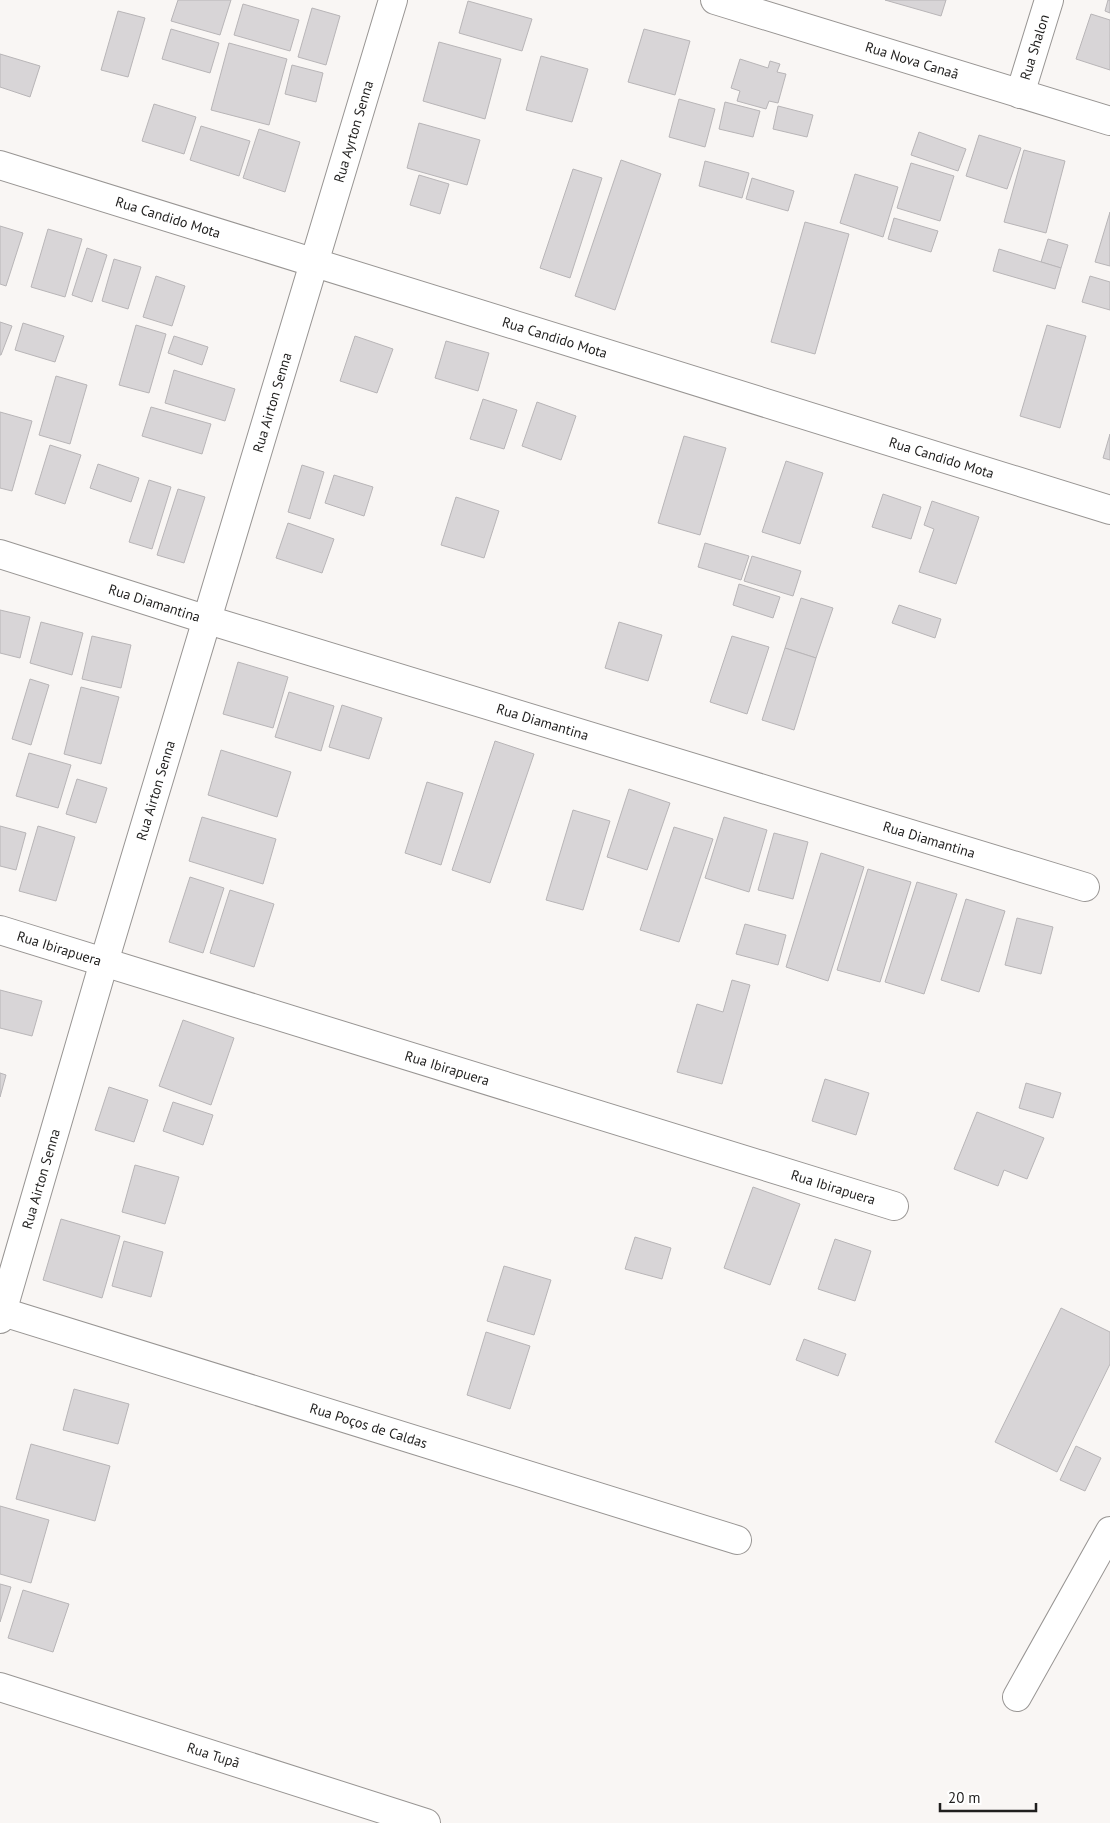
<svg xmlns="http://www.w3.org/2000/svg" width="1110" height="1823" font-family="'PT Sans',sans-serif">
	<style>
		.building { fill: #d8d5d7; stroke: #b8b5b7 }
		.lines { fill: none; stroke-linecap: round; stroke-linejoin: round }
		.minor-casing { stroke: #989593; stroke-width: 30 }
		.minor { stroke: #fff; stroke-width: 28 }
		.labels { text-anchor: middle; stroke-width: 4; stroke-linejoin: round; paint-order: stroke }
		.street-label { font-size: 14px; fill: #201f1e; stroke: #fff }
	</style>
	<rect width="100%" height="100%" fill="#f9f6f4"/>
	<g class="building">
		<polygon points="178,0 231,0 220,35 171,21"/>
		<polygon points="885,0 946,0 941,16"/>
		<polygon points="1108,0 1110,0 1110,13 1105,11"/>
		<polygon points="468,1 532,19 522,51 459,33"/>
		<polygon points="243,4 299,20 290,51 234,35"/>
		<polygon points="312,8 340,16 326,65 298,57"/>
		<polygon points="118,11 145,18 128,77 101,70"/>
		<polygon points="1091,14 1110,20 1110,70 1076,59"/>
		<polygon points="171,29 219,43 210,73 162,59"/>
		<polygon points="644,29 690,41 675,95 628,82"/>
		<polygon points="439,42 501,59 485,119 423,101"/>
		<polygon points="229,43 287,59 269,125 211,110"/>
		<polygon points="0,54 40,66 30,97 0,87"/>
		<polygon points="541,56 588,69 572,122 526,110"/>
		<polygon points="740,59 768,68 770,61 780,64 777,72 786,74 778,103 769,101 766,109 737,101 740,91 731,88"/>
		<polygon points="292,65 323,73 316,102 285,94"/>
		<polygon points="679,99 715,109 705,147 669,137"/>
		<polygon points="725,102 760,111 753,137 719,129"/>
		<polygon points="154,104 196,117 184,154 142,141"/>
		<polygon points="778,106 813,115 807,137 773,129"/>
		<polygon points="419,123 480,140 467,185 407,168"/>
		<polygon points="201,126 250,141 239,176 190,160"/>
		<polygon points="259,129 300,142 285,192 243,178"/>
		<polygon points="919,132 966,149 958,171 911,155"/>
		<polygon points="979,135 1021,148 1007,189 966,176"/>
		<polygon points="1024,150 1065,161 1046,233 1004,222"/>
		<polygon points="621,160 661,174 615,310 575,296"/>
		<polygon points="705,161 749,173 742,198 699,186"/>
		<polygon points="911,163 954,176 940,221 897,208"/>
		<polygon points="573,169 602,178 570,278 540,268"/>
		<polygon points="855,174 898,187 883,237 840,223"/>
		<polygon points="419,175 449,184 440,214 410,205"/>
		<polygon points="752,178 794,191 788,211 746,199"/>
		<polygon points="1110,212 1110,266 1095,262"/>
		<polygon points="894,218 938,231 931,252 888,239"/>
		<polygon points="805,222 849,234 815,354 771,342"/>
		<polygon points="0,226 23,233 6,286 0,284"/>
		<polygon points="48,229 82,239 65,297 31,287"/>
		<polygon points="1048,239 1068,245 1061,268 1041,262"/>
		<polygon points="87,248 107,255 92,302 72,295"/>
		<polygon points="999,249 1061,268 1055,289 993,271"/>
		<polygon points="114,259 141,267 128,309 102,301"/>
		<polygon points="156,276 185,286 172,326 143,317"/>
		<polygon points="1090,276 1110,282 1110,310 1082,302"/>
		<polygon points="0,322 12,326 1,355 0,355"/>
		<polygon points="23,323 64,336 55,362 15,350"/>
		<polygon points="136,325 166,334 149,393 119,385"/>
		<polygon points="1047,325 1086,336 1060,428 1020,416"/>
		<polygon points="174,336 208,347 202,365 168,353"/>
		<polygon points="355,336 393,349 377,393 340,381"/>
		<polygon points="446,341 489,353 478,391 435,378"/>
		<polygon points="174,370 235,389 225,421 165,403"/>
		<polygon points="56,376 87,385 70,444 39,435"/>
		<polygon points="483,399 517,410 504,449 470,439"/>
		<polygon points="537,402 576,416 561,460 522,446"/>
		<polygon points="151,407 211,424 202,454 142,436"/>
		<polygon points="0,412 32,421 12,491 0,488"/>
		<polygon points="1110,434 1110,460 1103,458"/>
		<polygon points="684,436 726,448 700,535 658,523"/>
		<polygon points="50,445 81,455 65,504 35,494"/>
		<polygon points="786,461 823,473 800,544 762,532"/>
		<polygon points="98,464 139,478 131,502 90,488"/>
		<polygon points="302,465 324,472 310,519 288,512"/>
		<polygon points="334,475 373,487 364,516 325,503"/>
		<polygon points="149,480 171,487 152,549 129,542"/>
		<polygon points="178,489 205,497 184,563 157,555"/>
		<polygon points="883,494 921,507 911,539 872,527"/>
		<polygon points="456,497 499,511 484,558 441,545"/>
		<polygon points="932,501 979,517 956,584 919,572 934,529 924,525"/>
		<polygon points="288,523 334,539 322,573 276,558"/>
		<polygon points="705,543 749,556 741,580 698,567"/>
		<polygon points="752,556 801,571 793,596 744,581"/>
		<polygon points="739,584 780,597 773,618 733,605"/>
		<polygon points="801,598 833,608 816,658 785,648"/>
		<polygon points="899,605 941,619 935,638 892,623"/>
		<polygon points="0,610 30,617 20,658 0,653"/>
		<polygon points="41,622 83,633 72,675 30,663"/>
		<polygon points="619,622 662,635 648,681 605,668"/>
		<polygon points="92,636 131,645 121,688 82,679"/>
		<polygon points="732,636 769,647 747,714 710,702"/>
		<polygon points="785,648 816,658 794,730 762,720"/>
		<polygon points="238,662 288,677 273,728 223,714"/>
		<polygon points="30,679 49,685 31,745 12,739"/>
		<polygon points="81,687 119,697 101,764 64,754"/>
		<polygon points="289,692 334,706 321,751 275,737"/>
		<polygon points="342,705 382,718 369,759 329,747"/>
		<polygon points="495,741 534,754 490,883 452,870"/>
		<polygon points="221,750 291,772 277,817 208,795"/>
		<polygon points="29,753 71,765 58,808 16,796"/>
		<polygon points="77,779 107,788 96,823 66,814"/>
		<polygon points="427,782 463,793 441,865 405,853"/>
		<polygon points="629,789 670,803 647,870 607,857"/>
		<polygon points="573,810 610,821 583,910 546,900"/>
		<polygon points="202,817 276,839 263,884 189,861"/>
		<polygon points="724,817 767,830 749,892 705,878"/>
		<polygon points="0,826 26,833 16,870 0,866"/>
		<polygon points="38,826 75,837 56,901 19,891"/>
		<polygon points="674,827 713,839 679,942 640,930"/>
		<polygon points="774,833 808,842 793,899 758,890"/>
		<polygon points="821,853 864,867 828,981 786,967"/>
		<polygon points="868,869 911,882 880,982 837,970"/>
		<polygon points="190,877 224,888 203,953 169,942"/>
		<polygon points="917,882 957,894 924,994 885,982"/>
		<polygon points="230,890 274,904 254,967 210,953"/>
		<polygon points="966,899 1005,911 979,992 941,980"/>
		<polygon points="1017,918 1053,927 1041,974 1005,965"/>
		<polygon points="745,924 786,935 778,965 736,954"/>
		<polygon points="732,980 750,985 722,1084 677,1072 697,1004 723,1012"/>
		<polygon points="0,990 42,1001 32,1036 0,1028"/>
		<polygon points="183,1020 234,1038 211,1105 159,1086"/>
		<polygon points="0,1073 6,1075 0,1097"/>
		<polygon points="825,1079 869,1093 856,1135 812,1121"/>
		<polygon points="1026,1083 1061,1093 1053,1118 1019,1108"/>
		<polygon points="109,1087 148,1100 134,1142 95,1130"/>
		<polygon points="173,1102 213,1115 203,1145 163,1131"/>
		<polygon points="977,1112 1044,1138 1027,1179 1004,1170 998,1186 954,1169"/>
		<polygon points="135,1165 179,1177 165,1224 122,1212"/>
		<polygon points="753,1187 800,1204 770,1285 724,1268"/>
		<polygon points="61,1219 120,1236 102,1298 43,1280"/>
		<polygon points="635,1237 671,1248 662,1279 625,1269"/>
		<polygon points="835,1239 871,1251 855,1301 818,1289"/>
		<polygon points="124,1241 163,1252 151,1297 112,1286"/>
		<polygon points="504,1266 551,1280 534,1335 487,1321"/>
		<polygon points="1061,1308 1110,1332 1110,1364 1057,1472 995,1442"/>
		<polygon points="486,1332 530,1346 510,1409 467,1395"/>
		<polygon points="804,1339 846,1354 838,1376 796,1360"/>
		<polygon points="74,1389 129,1404 118,1444 63,1430"/>
		<polygon points="31,1444 110,1466 95,1521 16,1499"/>
		<polygon points="1076,1446 1101,1458 1085,1491 1060,1480"/>
		<polygon points="0,1506 49,1520 31,1583 0,1574"/>
		<polygon points="0,1584 11,1587 0,1622"/>
		<polygon points="23,1590 69,1604 53,1652 8,1638"/>
	</g>
	<g class="lines">
		<defs>
			<g id="minor">
				<path id="s1" d="M 715,0 L 1110,121"/>
				<path id="s2" d="M 1020,94 L 1049,0"/>
				<path id="s3" d="M 0,165 L 1110,510"/>
				<path id="s4" d="M 0,554 L 208,620 L 1085,887"/>
				<path id="s5" d="M 0,930 L 894,1206"/>
				<path id="s6" d="M 0,1311 L 737,1540"/>
				<path id="s7" d="M 0,1319 L 104,962 L 393,0"/>
				<path id="s8" d="M 0,1687 L 426,1823"/>
				<polyline points="1017,1697 1110,1531"/>
			</g>
		</defs>
		<use href="#minor" class="minor-casing"/>
		<use href="#minor" class="minor"/>
	</g>
	<g class="labels">
		<g class="street-label">
			<text dy="5" stroke="none"><textPath href="#s2" startOffset="49">Rua Shalon</textPath></text>
			<text dy="5" stroke="none"><textPath href="#s1" startOffset="206">Rua Nova Canaã</textPath></text>
			<text dy="5" stroke="none"><textPath href="#s7" startOffset="1239">Rua Ayrton Senna</textPath></text>
			<text dy="5" stroke="none"><textPath href="#s3" startOffset="176">Rua Candido Mota</textPath></text>
			<text dy="5" stroke="none"><textPath href="#s3" startOffset="581">Rua Candido Mota</textPath></text>
			<text dy="5" stroke="none"><textPath href="#s7" startOffset="956">Rua Airton Senna</textPath></text>
			<text dy="5" stroke="none"><textPath href="#s3" startOffset="986">Rua Candido Mota</textPath></text>
			<text dy="5" stroke="none"><textPath href="#s4" startOffset="162">Rua Diamantina</textPath></text>
			<text dy="5" stroke="none"><textPath href="#s4" startOffset="568">Rua Diamantina</textPath></text>
			<text dy="5" stroke="none"><textPath href="#s7" startOffset="551">Rua Airton Senna</textPath></text>
			<text dy="5" stroke="none"><textPath href="#s4" startOffset="972">Rua Diamantina</textPath></text>
			<text dy="5" stroke="none"><textPath href="#s5" startOffset="62">Rua Ibirapuera</textPath></text>
			<text dy="5" stroke="none"><textPath href="#s5" startOffset="468">Rua Ibirapuera</textPath></text>
			<text dy="5" stroke="none"><textPath href="#s7" startOffset="146">Rua Airton Senna</textPath></text>
			<text dy="5" stroke="none"><textPath href="#s5" startOffset="872">Rua Ibirapuera</textPath></text>
			<text dy="5" stroke="none"><textPath href="#s6" startOffset="386">Rua Poços de Caldas</textPath></text>
			<text dy="5" stroke="none"><textPath href="#s8" startOffset="224">Rua Tupã</textPath></text>
		</g>
	</g>
	<path d="M940 1803v8h96v-8" fill="none" stroke="#201f1e" stroke-width="2.5"/>
	<text x="948" y="1803" font-size="15" fill="#201f1e" stroke="#ffffff" stroke-width="4" paint-order="stroke">20 m</text>
</svg>
